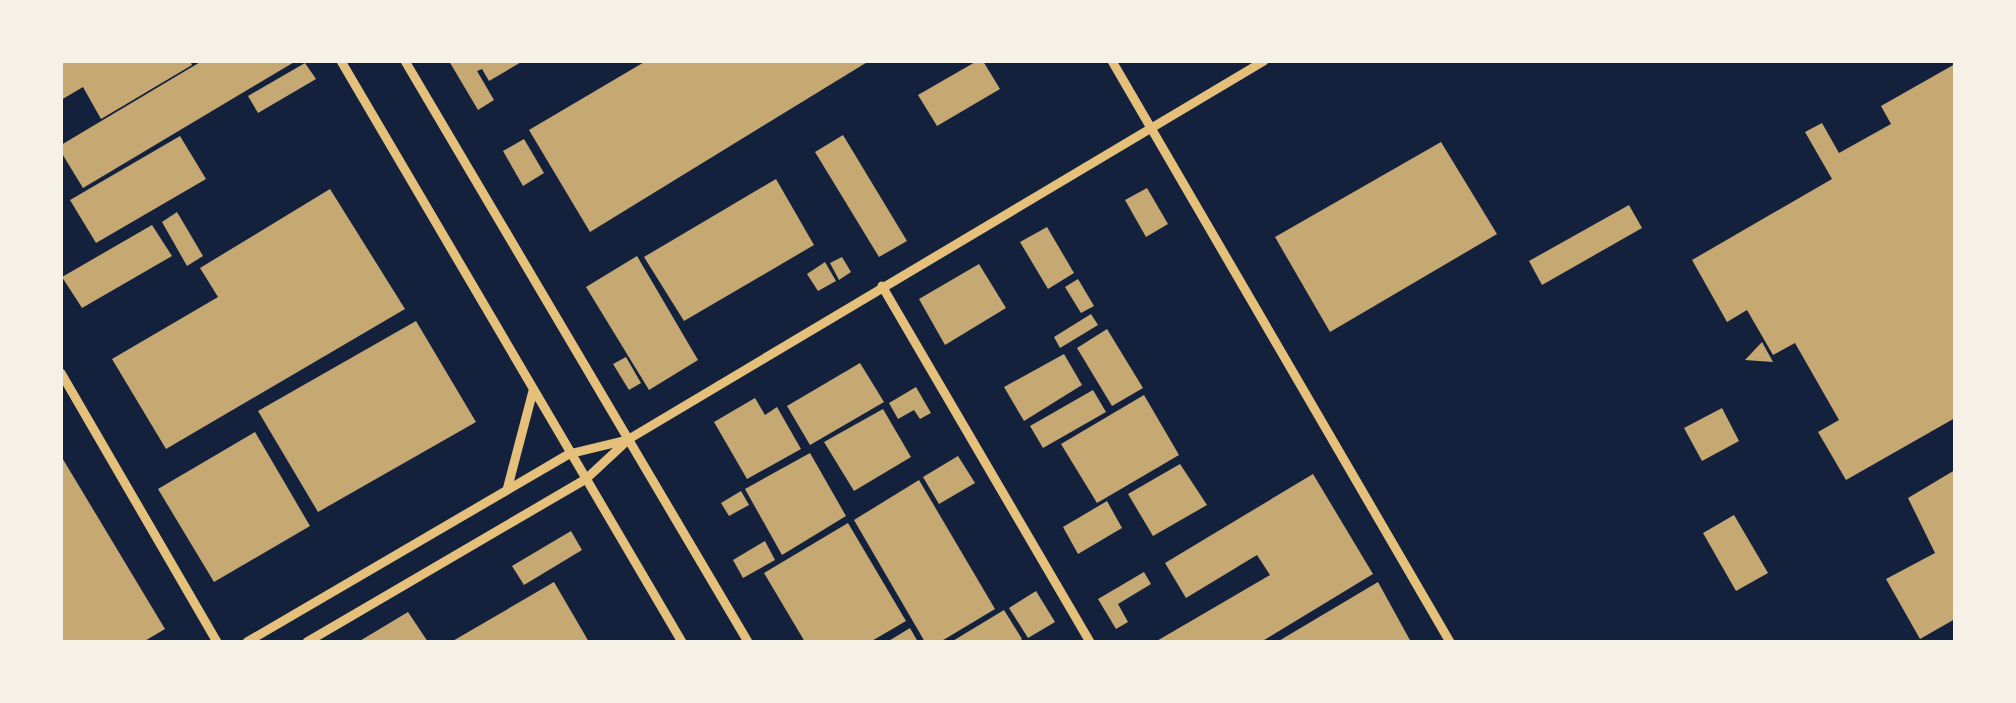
<svg xmlns="http://www.w3.org/2000/svg" width="2016" height="703" font-family="'IBM Plex Sans',sans-serif">
	<style>
		.building { fill: #c6a872 }
		.lines { fill: none; stroke-linecap: round; stroke-linejoin: round }
		.tertiary { stroke: #e5c07b; stroke-width: 9 }
	</style>
	<rect width="100%" height="100%" fill="#14213d"/>
	<g class="building">
		<polygon points="61,61 190,61 192,65 101,119 83,87 61,100"/>
		<polygon points="202,61 296,61 83,188 61,152 61,145"/>
		<polygon points="449,61 523,61 489,81 482,69 477,71 494,100 478,110"/>
		<polygon points="646,61 869,61 590,232 529,130"/>
		<polygon points="977,61 983,61 1000,89 937,126 918,95"/>
		<polygon points="305,63 316,79 258,113 248,96"/>
		<polygon points="1955,64 1955,418 1846,480 1818,432 1839,420 1795,343 1773,355 1747,310 1727,322 1692,260 1832,179 1805,132 1822,123 1839,153 1891,124 1881,106"/>
		<polygon points="843,135 907,241 879,257 815,152"/>
		<polygon points="180,136 206,179 96,243 70,200"/>
		<polygon points="524,139 544,173 523,186 503,151"/>
		<polygon points="1441,142 1497,234 1330,332 1275,237"/>
		<polygon points="776,179 814,245 684,321 644,257"/>
		<polygon points="1147,188 1168,224 1146,237 1125,200"/>
		<polygon points="330,189 405,309 166,449 112,359 218,297 200,268"/>
		<polygon points="1629,205 1642,228 1542,285 1529,261"/>
		<polygon points="177,212 203,256 187,266 162,222"/>
		<polygon points="152,225 172,256 82,308 62,277"/>
		<polygon points="1047,227 1074,273 1048,289 1020,242"/>
		<polygon points="637,256 698,360 649,390 586,287"/>
		<polygon points="842,257 851,272 839,280 830,263"/>
		<polygon points="825,262 836,281 818,291 807,274"/>
		<polygon points="979,264 1006,308 945,345 919,299"/>
		<polygon points="1078,279 1094,306 1081,313 1065,287"/>
		<polygon points="1091,314 1098,325 1060,348 1054,337"/>
		<polygon points="416,321 476,422 318,512 258,411"/>
		<polygon points="1107,329 1143,388 1112,406 1077,348"/>
		<polygon points="1762,342 1773,362 1745,360"/>
		<polygon points="1064,354 1082,385 1024,421 1004,387"/>
		<polygon points="626,357 641,383 629,390 613,364"/>
		<polygon points="860,363 884,402 810,445 787,406"/>
		<polygon points="916,387 931,413 920,419 914,410 898,419 889,403"/>
		<polygon points="1093,390 1106,412 1043,448 1030,426"/>
		<polygon points="1144,395 1179,455 1097,503 1061,444"/>
		<polygon points="755,398 765,415 777,407 801,449 747,479 714,422"/>
		<polygon points="1722,408 1739,441 1702,461 1684,428"/>
		<polygon points="883,409 911,457 854,491 824,442"/>
		<polygon points="255,432 310,526 214,582 158,489"/>
		<polygon points="810,453 846,516 782,555 745,489"/>
		<polygon points="61,456 165,629 143,642 61,642"/>
		<polygon points="958,456 975,483 939,504 923,477"/>
		<polygon points="1180,464 1207,505 1153,536 1128,494"/>
		<polygon points="1955,470 1955,619 1920,639 1886,579 1935,553 1908,498"/>
		<polygon points="1313,474 1373,574 1261,642 1155,642 1270,575 1257,555 1186,598 1165,563"/>
		<polygon points="919,480 995,609 940,642 925,642 854,520"/>
		<polygon points="741,491 749,505 729,516 721,503"/>
		<polygon points="1107,501 1122,528 1078,554 1063,527"/>
		<polygon points="1734,515 1768,573 1736,591 1703,533"/>
		<polygon points="848,523 906,621 870,642 805,642 764,573"/>
		<polygon points="571,531 582,550 524,585 512,566"/>
		<polygon points="765,541 775,560 743,578 733,560"/>
		<polygon points="1144,572 1151,584 1118,604 1128,622 1116,629 1098,599"/>
		<polygon points="554,582 589,642 451,642"/>
		<polygon points="1378,582 1411,642 1277,642"/>
		<polygon points="1036,591 1055,622 1028,638 1009,608"/>
		<polygon points="1004,610 1022,639 1018,642 951,642"/>
		<polygon points="408,612 428,642 358,642"/>
		<polygon points="910,628 918,642 887,642"/>
	</g>
	<g class="lines">
		<g class="tertiary">
			<polyline points="341,61 682,642"/>
			<polyline points="405,61 748,642"/>
			<polyline points="1112,61 1450,642"/>
			<polyline points="882,286 1090,642"/>
			<polyline points="61,373 217,642"/>
			<polyline points="507,490 533,391"/>
			<polyline points="247,642 569,454 627,440"/>
			<polyline points="307,642 586,479 629,439 1264,61"/>
		</g>
	</g>
	<rect width="2016" height="703" fill="none" stroke="#f6f1e7" stroke-width="126"/>
</svg>
